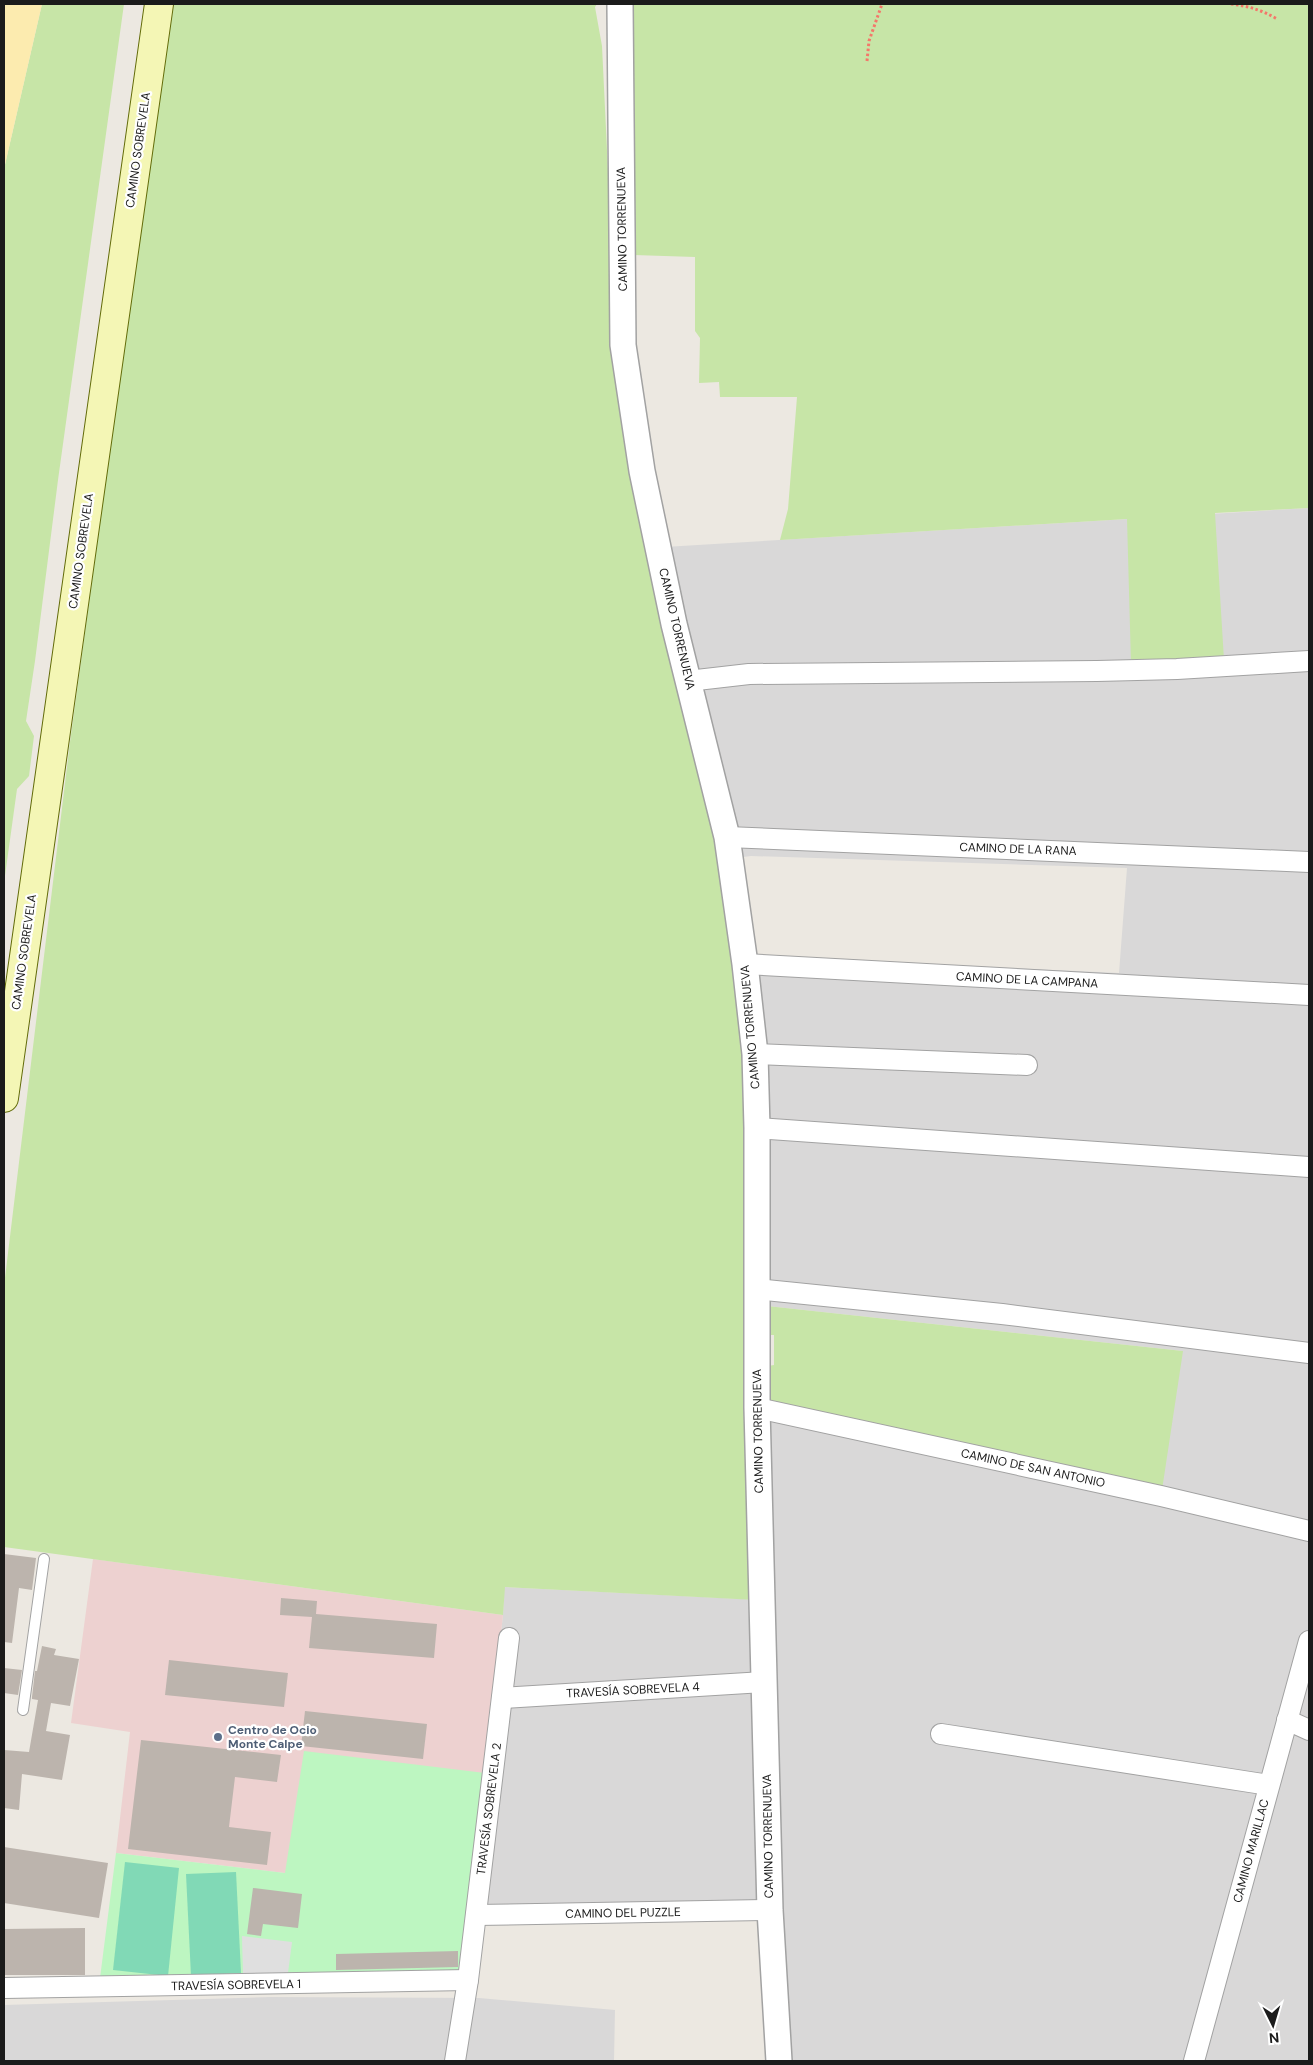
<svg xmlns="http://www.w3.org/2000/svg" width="1313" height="2065" font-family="'DM Sans',sans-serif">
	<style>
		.residential { fill: #d9d8d8 }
		.commercial { fill: #edd1d0 }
		.grass { fill: #c7e5a7 }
		.sand { fill: #fcebaf }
		.park { fill: #bdf6c1 }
		.pitch { fill: #81d9b6 }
		.parking { fill: #dfdfdf }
		.building { fill: #bcb4ad }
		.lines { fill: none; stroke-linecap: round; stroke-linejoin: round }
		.service-casing { stroke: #a2a2a2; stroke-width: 12 }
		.minor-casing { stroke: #a2a2a2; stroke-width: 22 }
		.tertiary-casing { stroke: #a2a2a2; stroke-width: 28 }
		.secondary-casing { stroke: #626b09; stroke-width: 30 }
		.path { stroke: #f4776a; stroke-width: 3; stroke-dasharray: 2.5 2.5; stroke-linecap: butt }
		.service { stroke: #fff; stroke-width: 10 }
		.minor { stroke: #fff; stroke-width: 20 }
		.tertiary { stroke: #fff; stroke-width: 25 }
		.secondary { stroke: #f4f6b5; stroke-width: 28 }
		.service-dot { fill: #5c6f8a; stroke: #fff; stroke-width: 2 }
		.labels { text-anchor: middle; stroke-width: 4.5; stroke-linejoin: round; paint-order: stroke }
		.street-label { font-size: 12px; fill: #1b1b1b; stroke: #fff }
		.service-label { font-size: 12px; font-weight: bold; fill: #4e5e75; stroke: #fff; text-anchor: start }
	</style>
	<rect width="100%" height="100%" fill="#ece8e1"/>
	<g class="residential">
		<polygon points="1309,508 1309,2061 779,2061 770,1910 476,1915 485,1773 503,1615 504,1587 762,1600 757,1408 1183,1351 767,1306 744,956 1119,973 1127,868 751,856 720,860 648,548"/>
		<polygon points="271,1997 479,1998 615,2010 614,2061 4,2061 4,2005"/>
	</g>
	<polygon class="commercial" points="93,1559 503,1615 485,1773 285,1873 116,1853 130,1732 71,1723"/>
	<g class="grass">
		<polygon points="42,4 124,4 58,480 35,661 26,721 34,736 29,776 17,789 4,883 4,169"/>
		<polygon points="174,4 597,4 595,7 602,46 613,275 715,832 739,1008 748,1118 756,1600 505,1587 503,1615 4,1547 4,1286 70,742 154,127"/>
		<polygon points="633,4 1309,4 1309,508 1215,513 1224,660 1131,664 1127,519 780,540 788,509 797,397 720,397 719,382 699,383 700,338 695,331 695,257 634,255"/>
		<polygon points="767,1306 1183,1351 1162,1490 769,1402 768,1366 774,1365 774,1335 767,1335"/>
	</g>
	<polygon class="sand" points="4,4 42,4 4,169"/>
	<polygon class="park" points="304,1751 485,1773 463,1966 454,1974 243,1973 100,1978 116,1853 285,1873"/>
	<g class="pitch">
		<polygon points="125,1862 179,1868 168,1976 113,1970"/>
		<polygon points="236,1872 241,1973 191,1976 186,1874"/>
	</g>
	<polygon class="parking" points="242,1936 292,1942 288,1973 243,1973"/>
	<g class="building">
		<polygon points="4,1554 36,1558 32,1590 19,1588 12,1643 4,1642"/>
		<polygon points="281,1598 317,1601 316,1614 437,1624 434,1658 309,1648 312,1617 280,1615"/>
		<polygon points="42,1646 56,1649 54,1655 79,1659 70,1706 51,1703 46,1731 70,1735 62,1780 22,1774 19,1810 4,1808 4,1750 29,1752 38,1700 32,1699 32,1697 35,1671 37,1671"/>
		<polygon points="169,1660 288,1673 284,1707 165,1695"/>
		<polygon points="4,1668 22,1670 18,1695 4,1693"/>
		<polygon points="305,1711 427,1724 423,1759 301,1746"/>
		<polygon points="141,1740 281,1755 277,1782 235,1777 229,1827 271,1832 267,1865 128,1849"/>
		<polygon points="4,1847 108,1863 99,1918 4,1903"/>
		<polygon points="253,1888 302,1894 298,1928 263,1924 261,1936 247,1934"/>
		<polygon points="85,1928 85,1975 4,1975 4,1929"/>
		<polygon points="458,1951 458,1967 336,1970 336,1954"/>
	</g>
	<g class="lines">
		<defs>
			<polyline id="service" points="23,1710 44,1559"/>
			<g id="minor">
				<polyline points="688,681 749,674 1097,671 1177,669 1309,661"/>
				<polyline points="727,837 1309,862"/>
				<polyline points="745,964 1309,995"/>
				<polyline points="755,1054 1027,1065"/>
				<polyline points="757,1128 1309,1167"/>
				<polyline points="756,1289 1002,1314 1309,1353"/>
				<polyline points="757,1408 1161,1496 1309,1531"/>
				<polyline points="502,1698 764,1682"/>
				<polyline points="1287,1720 1309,1730"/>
				<polyline points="941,1734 1269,1785"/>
				<polyline points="476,1915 770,1910"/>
				<polyline points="4,1988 468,1980"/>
				<polyline points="455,2061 468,1980 509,1638"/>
				<polyline points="1194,2061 1309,1641"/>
			</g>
			<polyline id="tertiary" points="620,4 623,345 642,471 674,624 727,837 745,964 755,1054 757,1128 757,1408 770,1910 779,2061"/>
			<polyline id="secondary" points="4,1098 159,4"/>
		</defs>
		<use href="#service" class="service-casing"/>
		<use href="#minor" class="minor-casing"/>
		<use href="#tertiary" class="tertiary-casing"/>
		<use href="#secondary" class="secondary-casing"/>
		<g class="path">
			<path d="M 1231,4 C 1248,6 1262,10 1277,19"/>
			<polyline points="867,61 869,41 882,4"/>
		</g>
		<use href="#service" class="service"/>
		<use href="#minor" class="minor"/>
		<use href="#tertiary" class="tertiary"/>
		<use href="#secondary" class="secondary"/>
	</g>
	<circle class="service-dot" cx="218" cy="1737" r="5"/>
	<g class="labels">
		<g class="street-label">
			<text transform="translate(138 150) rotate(-82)" y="4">CAMINO SOBREVELA</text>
			<text transform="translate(622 229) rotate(-91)" y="4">CAMINO TORRENUEVA</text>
			<text transform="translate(81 551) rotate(-82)" y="4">CAMINO SOBREVELA</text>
			<text transform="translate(677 629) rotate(77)" y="4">CAMINO TORRENUEVA</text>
			<text transform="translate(1018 849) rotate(2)" y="4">CAMINO DE LA RANA</text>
			<text transform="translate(24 952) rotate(-82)" y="4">CAMINO SOBREVELA</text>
			<text transform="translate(1027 980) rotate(3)" y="4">CAMINO DE LA CAMPANA</text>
			<text transform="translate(750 1027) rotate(-95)" y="4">CAMINO TORRENUEVA</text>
			<text transform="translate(758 1431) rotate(-91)" y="4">CAMINO TORRENUEVA</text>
			<text transform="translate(1033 1468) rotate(12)" y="4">CAMINO DE SAN ANTONIO</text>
			<text transform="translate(633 1690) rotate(-3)" y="4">TRAVESÍA SOBREVELA 4</text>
			<text transform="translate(489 1809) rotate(-83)" y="4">TRAVESÍA SOBREVELA 2</text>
			<text transform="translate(768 1836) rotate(-91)" y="4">CAMINO TORRENUEVA</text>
			<text transform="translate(1251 1851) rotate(-75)" y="4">CAMINO MARILLAC</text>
			<text transform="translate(623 1913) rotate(-1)" y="4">CAMINO DEL PUZZLE</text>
			<text transform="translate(236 1985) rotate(-1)" y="4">TRAVESÍA SOBREVELA 1</text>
		</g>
		<g class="service-label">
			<text x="228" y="1734">Centro de Ocio<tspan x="228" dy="14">Monte Calpe</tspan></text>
		</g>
	</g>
	<rect width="1313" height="2065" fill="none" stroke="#1b1b1b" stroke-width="10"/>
	<g transform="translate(1273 2025) rotate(175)" stroke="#ffffff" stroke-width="4" paint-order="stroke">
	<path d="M0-4L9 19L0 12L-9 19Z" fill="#1b1b1b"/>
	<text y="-8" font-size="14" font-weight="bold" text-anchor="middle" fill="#1b1b1b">N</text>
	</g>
</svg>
